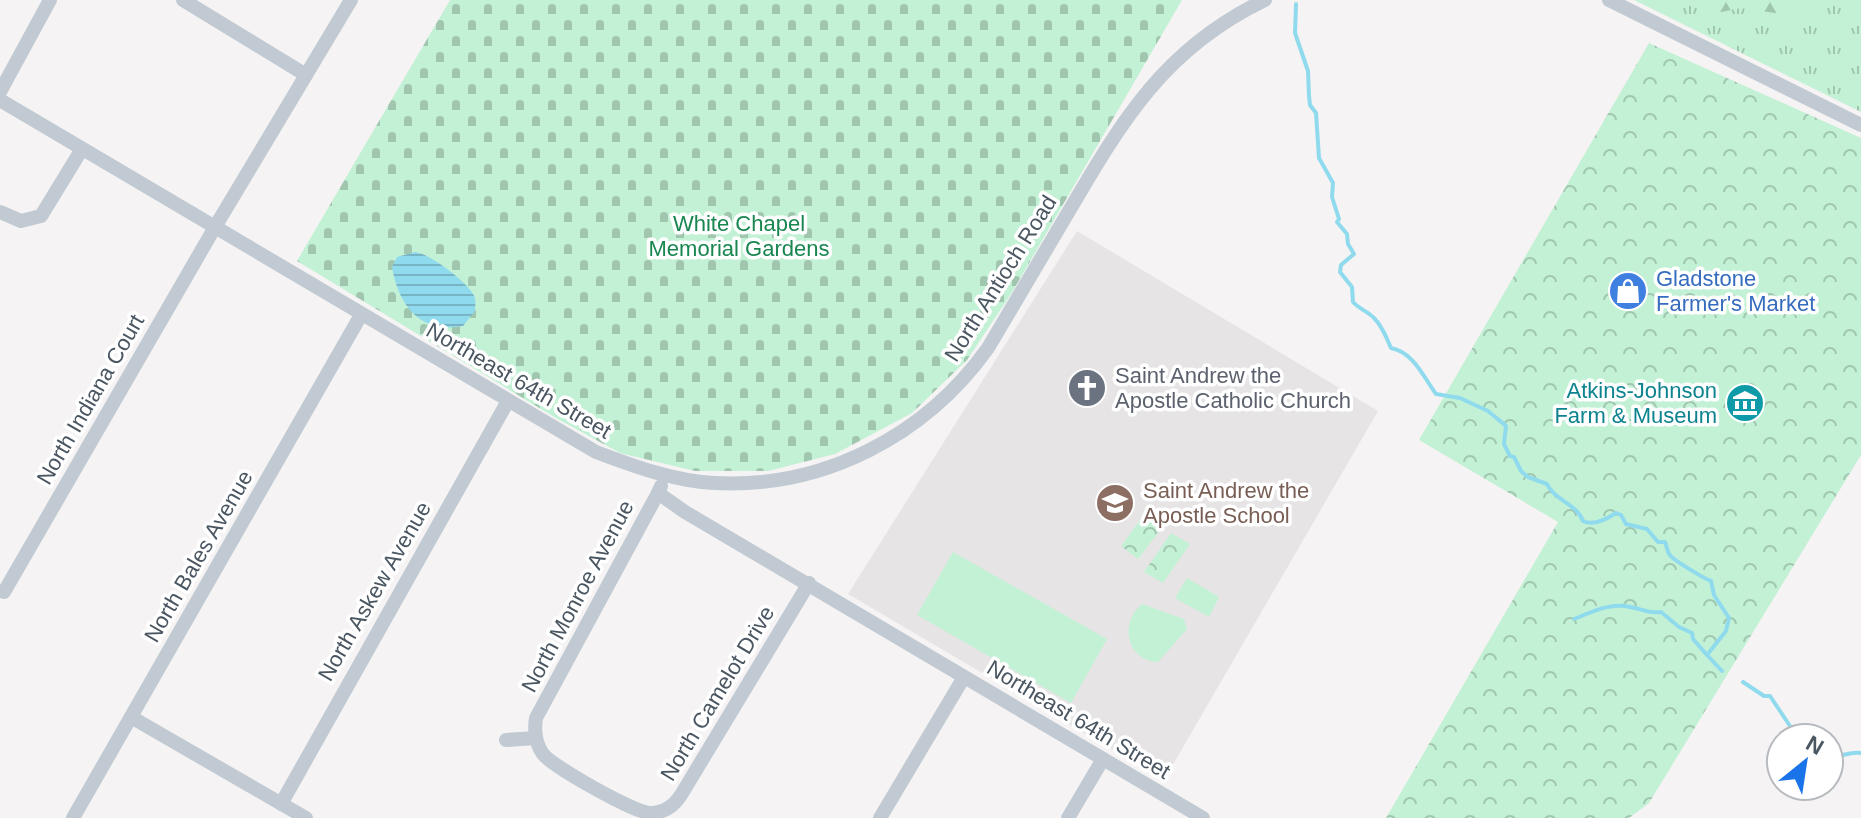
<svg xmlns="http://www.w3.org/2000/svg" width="1861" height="818" font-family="Arial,sans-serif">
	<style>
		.education { fill: #e6e4e5 }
		.grass { fill: url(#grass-tufts) }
		.forest { fill: url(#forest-firs) }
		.cemetery { fill: url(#cemetery-stones) }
		.park { fill: url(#park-crowns) }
		.garden { fill: #c3f1d5 }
		.water { fill: url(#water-rules) }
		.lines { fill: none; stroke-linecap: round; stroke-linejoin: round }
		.stream { stroke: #90daee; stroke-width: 4 }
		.minor { stroke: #c1cad2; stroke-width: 14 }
		.labels { text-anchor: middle; stroke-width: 7; stroke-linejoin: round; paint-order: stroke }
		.park-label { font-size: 22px; fill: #17864f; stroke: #fff }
		.street-label { font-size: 22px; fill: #4a5661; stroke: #fff }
		.shop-label { font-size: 22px; fill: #366cbe; stroke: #fff; text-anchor: start }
		.worship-label { font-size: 22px; fill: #5b616d; stroke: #fff; text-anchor: start }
		.culture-label { font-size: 22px; fill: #0d838f; stroke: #fff; text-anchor: end }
		.education-label { font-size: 22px; fill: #785e54; stroke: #fff; text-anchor: start }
	</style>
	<defs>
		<pattern id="grass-tufts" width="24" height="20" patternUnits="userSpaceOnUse" patternTransform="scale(2)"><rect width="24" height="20" fill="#c3f1d5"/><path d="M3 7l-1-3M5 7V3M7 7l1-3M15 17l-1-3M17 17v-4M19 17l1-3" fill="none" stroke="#a0c6b0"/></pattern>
		<pattern id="forest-firs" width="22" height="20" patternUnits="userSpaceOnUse" patternTransform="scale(2)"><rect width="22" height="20" fill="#c3f1d5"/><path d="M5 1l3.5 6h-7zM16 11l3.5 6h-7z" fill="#a0c6b0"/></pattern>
		<pattern id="cemetery-stones" width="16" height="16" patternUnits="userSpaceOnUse" patternTransform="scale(2)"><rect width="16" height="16" fill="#c3f1d5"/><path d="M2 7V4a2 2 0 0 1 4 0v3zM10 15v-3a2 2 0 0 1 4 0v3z" fill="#a0c6b0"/></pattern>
		<pattern id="park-crowns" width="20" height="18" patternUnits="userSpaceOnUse" patternTransform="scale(2)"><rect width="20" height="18" fill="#c3f1d5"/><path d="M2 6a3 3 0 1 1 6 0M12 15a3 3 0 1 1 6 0" fill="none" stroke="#a0c6b0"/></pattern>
		<pattern id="water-rules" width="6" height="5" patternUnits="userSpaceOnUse" patternTransform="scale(2)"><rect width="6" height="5" fill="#90daee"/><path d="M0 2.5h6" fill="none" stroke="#78b4c4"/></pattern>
	</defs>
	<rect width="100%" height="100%" fill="#f5f3f3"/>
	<polygon class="education" points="1077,231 1378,411 1164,780 848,594"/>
	<polygon class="grass" points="1634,0 1861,0 1861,112"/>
	<polygon class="forest" points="1802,0 1796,10 1789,15 1741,8 1711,14 1705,1"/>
	<polygon class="cemetery" points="450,0 1182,0 1011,294 967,360 912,413 835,454 768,471 695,471 620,453 556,418 297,261"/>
	<g class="park">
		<polygon points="1649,43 1861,138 1861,455 1649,803 1629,818 1386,818 1558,522 1419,440"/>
		<polygon points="1146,512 1164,525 1138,559 1121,546"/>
		<polygon points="1171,533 1190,544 1163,583 1144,572"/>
	</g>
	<g class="garden">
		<polygon points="953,552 1107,639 1071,703 917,615"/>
		<polygon points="1187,578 1219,597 1209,617 1175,598"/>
		<path d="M 1142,604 L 1184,619 L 1187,629 L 1158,662 C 1126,661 1119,622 1142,604 Z"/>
	</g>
	<path class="water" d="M 415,252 C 429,253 471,284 475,298 C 476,302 475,307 475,311 L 463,326 C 421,334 399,307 392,267 L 397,257 Z"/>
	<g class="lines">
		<g class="stream">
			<path d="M 1296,4 L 1295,33 L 1308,71 L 1309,96 L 1310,105 L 1316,113 L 1319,158 L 1333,183 L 1332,197 L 1339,219 L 1337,222 L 1347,234 L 1348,244 L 1354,254 L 1341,265 L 1340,272 L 1352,287 L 1353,302 C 1359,309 1369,312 1374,318 C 1383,327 1386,337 1391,348 C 1413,352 1423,376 1436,394 L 1460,398 L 1488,411 L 1506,426 L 1504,444 L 1510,456 L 1514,457 L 1521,471 L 1528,477 L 1547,484 C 1554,500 1577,504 1583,521 C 1593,526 1607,519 1616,513 L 1621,515 L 1626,524 L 1647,529 L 1658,542 L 1665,542 C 1667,546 1667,552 1670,555 C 1673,560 1705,579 1711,581 L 1714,595 L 1729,618 L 1726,631 L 1707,655 L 1722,671"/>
			<path d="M 1574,619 C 1592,612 1611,602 1630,607 C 1643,609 1648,614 1661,612 L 1679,627 L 1692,633 L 1693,639 L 1707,655"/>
			<polyline points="1743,682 1764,696 1770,696 1798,738"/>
			<path d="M 1829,756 C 1841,758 1849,751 1861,753"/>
		</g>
		<g class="minor">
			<polyline points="183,0 306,75"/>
			<polyline points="1609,0 1861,125"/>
			<polyline points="0,92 50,0"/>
			<path d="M 0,100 L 596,452 C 633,466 674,481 714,483 C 823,489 925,436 988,348 C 1015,302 1042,257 1069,211 C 1123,119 1165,48 1265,0"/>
			<polyline points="0,212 21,221 41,216 82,149"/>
			<polyline points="661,486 658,493 685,512 1203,818"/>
			<path d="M 658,493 L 536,718 C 534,731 535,743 543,754 C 553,767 635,813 650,813 C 664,813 674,806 681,795 L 809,583"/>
			<polyline points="4,592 215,227 351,0"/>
			<polyline points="131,717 306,818"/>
			<polyline points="506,740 536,738"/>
			<polyline points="281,804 508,401"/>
			<polyline points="73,818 361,315"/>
			<polyline points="880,818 964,677"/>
			<polyline points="1068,818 1103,759"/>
		</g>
	</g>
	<defs>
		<symbol id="shop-disc" viewBox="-11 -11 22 22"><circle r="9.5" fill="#3f7fe0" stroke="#fff"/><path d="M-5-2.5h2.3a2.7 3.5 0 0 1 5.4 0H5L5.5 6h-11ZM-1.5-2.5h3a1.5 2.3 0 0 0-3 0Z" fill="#fff"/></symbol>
		<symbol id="church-disc" viewBox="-11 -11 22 22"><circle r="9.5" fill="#6b7280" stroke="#fff"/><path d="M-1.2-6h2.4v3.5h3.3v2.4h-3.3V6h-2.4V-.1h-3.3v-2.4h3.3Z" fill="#fff"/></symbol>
		<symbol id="museum-disc" viewBox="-11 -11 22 22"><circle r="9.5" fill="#0f9aa8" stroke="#fff"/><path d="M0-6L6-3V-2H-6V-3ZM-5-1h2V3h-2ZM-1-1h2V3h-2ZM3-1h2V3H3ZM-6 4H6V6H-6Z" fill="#fff"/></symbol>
		<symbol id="school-disc" viewBox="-11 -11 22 22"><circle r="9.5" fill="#8d6e63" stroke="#fff"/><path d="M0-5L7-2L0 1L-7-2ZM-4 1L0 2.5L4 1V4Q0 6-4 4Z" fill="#fff"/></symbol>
	</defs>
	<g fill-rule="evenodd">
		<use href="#shop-disc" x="1606" y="269" width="44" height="44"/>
		<use href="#church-disc" x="1065" y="366" width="44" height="44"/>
		<use href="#museum-disc" x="1723" y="381" width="44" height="44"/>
		<use href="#school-disc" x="1093" y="481" width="44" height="44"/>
	</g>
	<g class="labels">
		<g class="park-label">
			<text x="739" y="231">White Chapel<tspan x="739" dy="25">Memorial Gardens</tspan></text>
		</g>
		<g class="street-label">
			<text transform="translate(1000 278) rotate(-58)" y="8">North Antioch Road</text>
			<text transform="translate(519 380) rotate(30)" y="8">Northeast 64th Street</text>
			<text transform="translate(90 399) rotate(-60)" y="8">North Indiana Court</text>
			<text transform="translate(198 556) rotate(-60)" y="8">North Bales Avenue</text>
			<text transform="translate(374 591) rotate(-60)" y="8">North Askew Avenue</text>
			<text transform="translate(577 596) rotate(-62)" y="8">North Monroe Avenue</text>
			<text transform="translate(717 693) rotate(-59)" y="8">North Camelot Drive</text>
			<text transform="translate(1079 719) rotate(31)" y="8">Northeast 64th Street</text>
		</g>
		<g class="shop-label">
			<text x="1656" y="286">Gladstone<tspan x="1656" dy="25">Farmer's Market</tspan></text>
		</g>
		<g class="worship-label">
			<text x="1115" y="383">Saint Andrew the<tspan x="1115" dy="25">Apostle Catholic Church</tspan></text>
		</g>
		<g class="culture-label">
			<text x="1717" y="398">Atkins-Johnson<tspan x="1717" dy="25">Farm &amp; Museum</tspan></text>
		</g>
		<g class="education-label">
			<text x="1143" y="498">Saint Andrew the<tspan x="1143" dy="25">Apostle School</tspan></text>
		</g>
	</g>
	<g transform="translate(1805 762) rotate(30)"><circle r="38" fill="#ffffff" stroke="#b7bbc0" stroke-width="2"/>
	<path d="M0-6L14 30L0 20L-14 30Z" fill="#1a73e8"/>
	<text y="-12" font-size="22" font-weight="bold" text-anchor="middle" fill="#4a5661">N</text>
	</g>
</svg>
